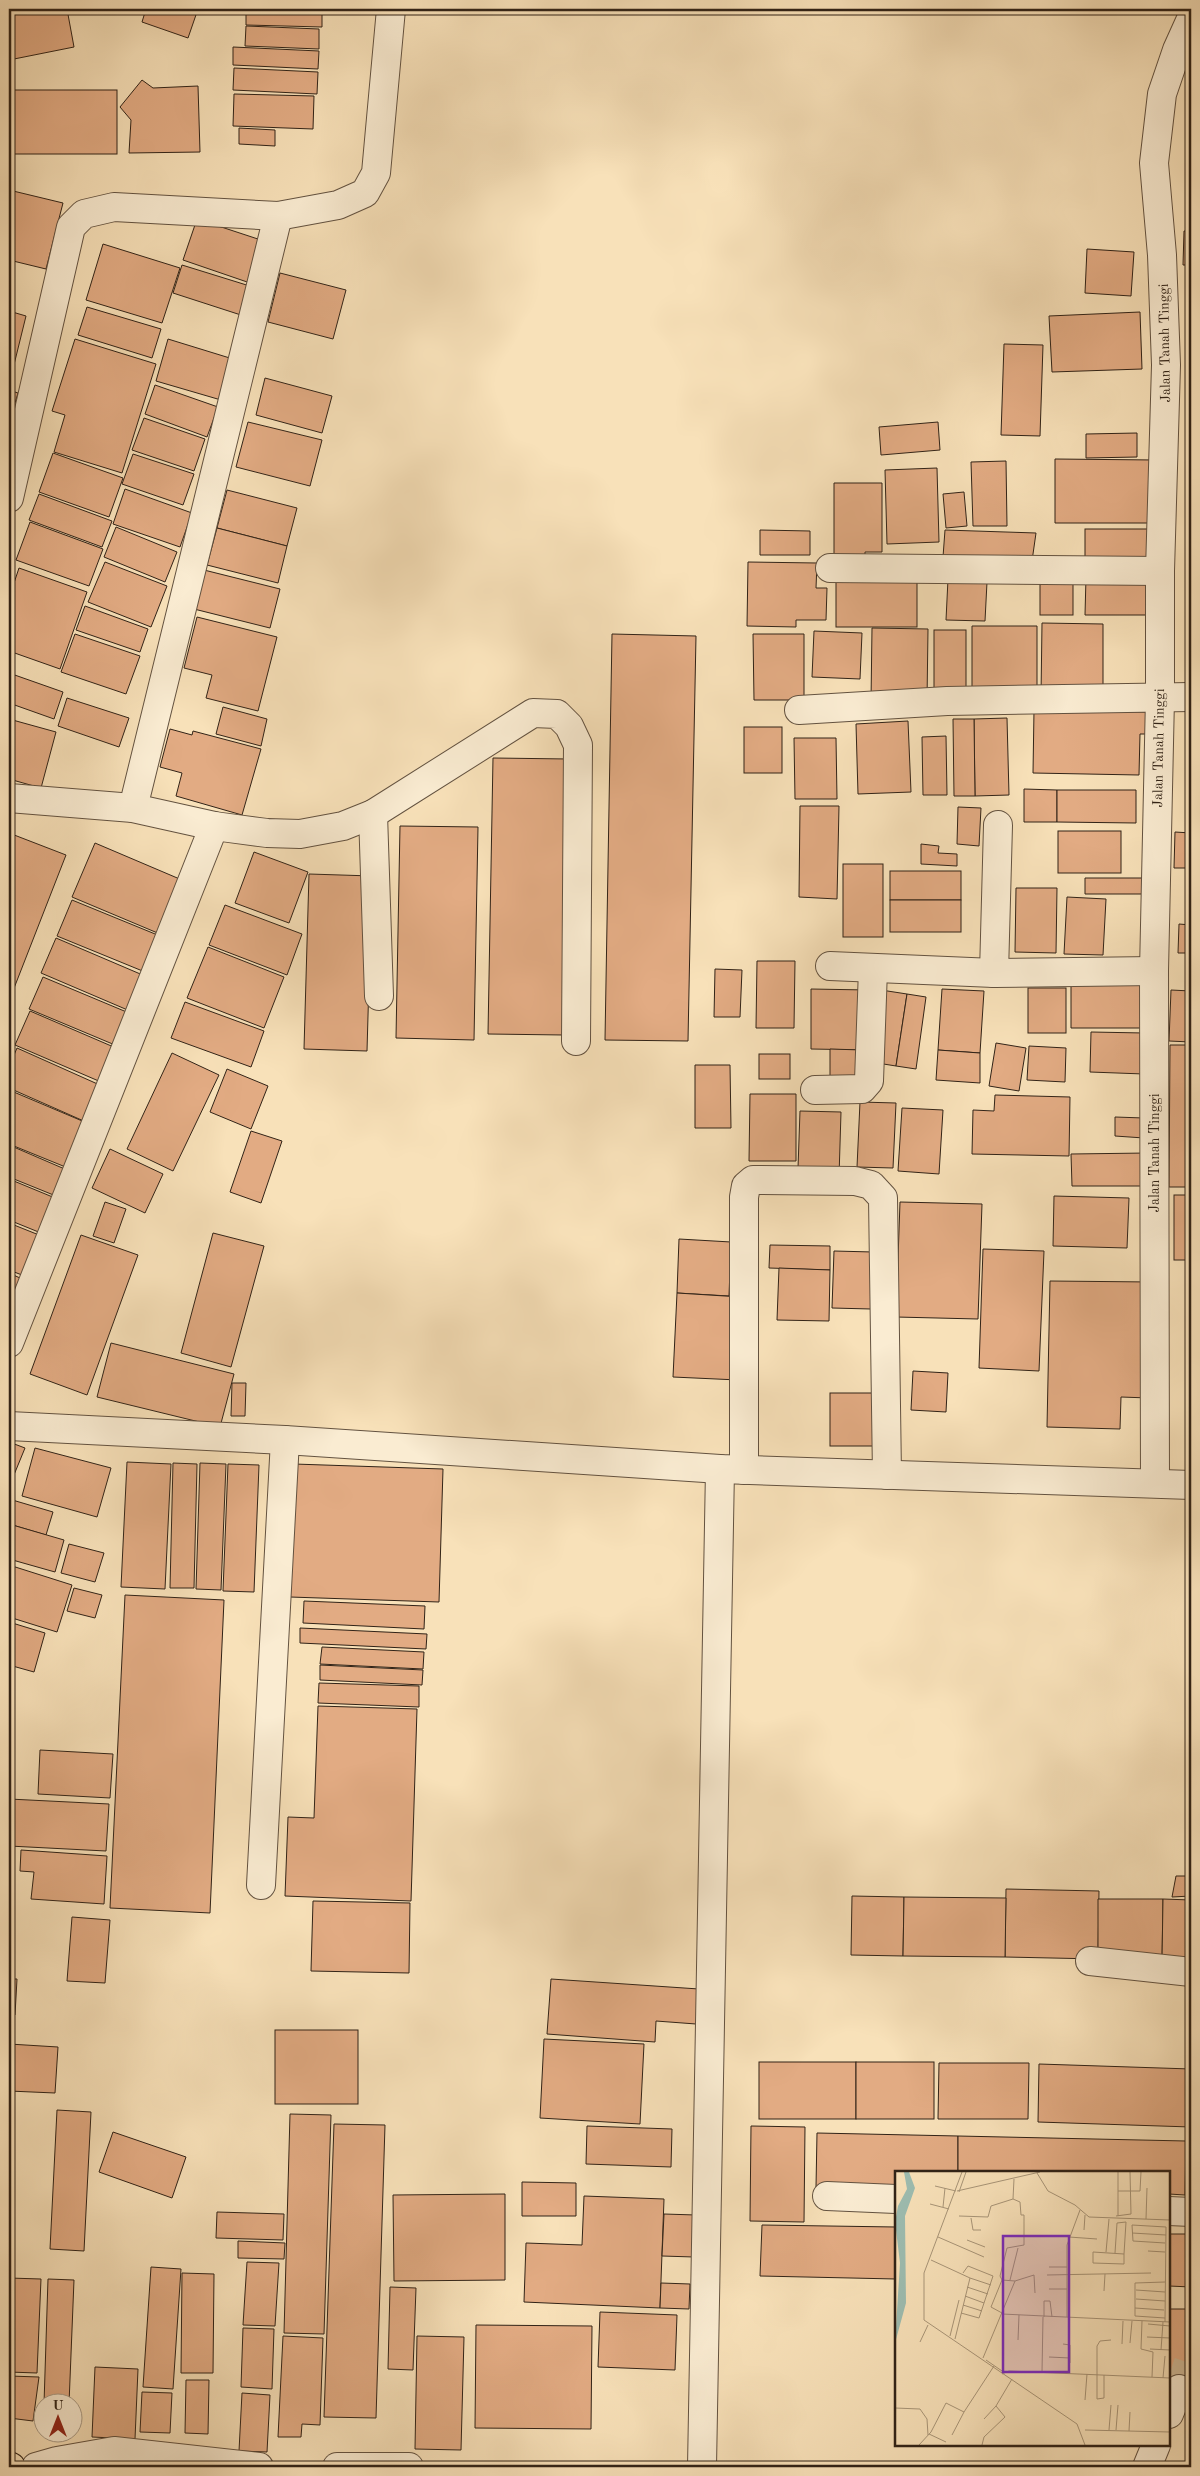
<svg xmlns="http://www.w3.org/2000/svg" width="1200" height="2476" font-family="'Old Standard TT',serif">
	<style>
		.building { fill: #e2ab83; stroke: #312317 }
		.lines { fill: none; stroke-linecap: round; stroke-linejoin: round }
		.minor-tunnel { stroke: #d0bb99; stroke-width: 28; stroke-dasharray: 28 14; stroke-linecap: butt }
		.minor-casing { stroke: #635240; stroke-width: 30 }
		.major-casing { stroke: #312317; stroke-width: 30 }
		.minor { stroke: #faecd2; stroke-width: 28 }
		.major { stroke: #f8e1b9; stroke-width: 28 }
		.labels { text-anchor: middle; stroke-width: 4; stroke-linejoin: round; paint-order: stroke }
		.street-label { font-size: 14px; fill: #312317; stroke: #faecd2 }
		.inset-road { fill: none; stroke: #a89578; stroke-width: 1 }
		.view { fill: #7b2cbf; fill-opacity: 0.15; stroke: #7b2cbf; stroke-width: 2.5 }
		.inset-edge { fill: none; stroke: #312317; stroke-width: 2.5 }
	</style>
	<rect width="100%" height="100%" fill="#f8e1b9"/>
	<filter id="stains"><feTurbulence type="fractalNoise" baseFrequency=".004" numOctaves="4"/><feColorMatrix values="0 0 0 0 .2 0 0 0 0 .09 0 0 0 0 .02 0 0 0 .5 -.17"/></filter>
	<radialGradient id="worn" r=".72"><stop offset=".6" stop-color="#630" stop-opacity="0"/><stop offset="1" stop-color="#630" stop-opacity=".3"/></radialGradient>
	<g class="building">
		<polygon points="17,9 67,9 74,47 9,60 9,10"/>
		<polygon points="146,9 198,9 188,38 142,22"/>
		<polygon points="246,9 322,9 322,27 246,25"/>
		<polygon points="246,26 319,29 319,49 245,46"/>
		<polygon points="233,47 319,51 318,69 233,65"/>
		<polygon points="234,68 318,72 317,94 233,90"/>
		<polygon points="142,80 153,88 198,86 200,152 129,153 131,120 120,107"/>
		<rect x="9" y="90" width="108" height="64"/>
		<polygon points="234,94 314,96 313,129 233,126"/>
		<polygon points="239,128 275,130 275,146 239,144"/>
		<polygon points="9,190 63,203 46,269 9,260"/>
		<polygon points="197,219 267,242 253,284 183,260"/>
		<polygon points="1184,231 1191,231 1191,265 1183,265"/>
		<polygon points="103,244 180,268 162,323 86,300"/>
		<polygon points="1087,249 1134,252 1131,296 1085,293"/>
		<polygon points="182,265 253,287 244,316 173,293"/>
		<polygon points="280,273 346,290 333,339 268,322"/>
		<polygon points="87,307 161,329 152,358 78,335"/>
		<polygon points="9,311 26,316 10,381 9,381"/>
		<polygon points="1140,312 1142,369 1052,372 1049,316"/>
		<polygon points="75,339 156,364 122,473 54,452 65,415 52,411"/>
		<polygon points="168,339 233,359 221,400 156,381"/>
		<polygon points="1004,344 1043,345 1040,436 1001,435"/>
		<polygon points="265,378 332,396 322,433 256,415"/>
		<polygon points="155,385 218,407 207,437 145,414"/>
		<polygon points="9,390 18,393 9,423"/>
		<polygon points="144,418 205,439 194,471 132,450"/>
		<polygon points="248,422 322,440 310,486 236,467"/>
		<polygon points="938,422 940,450 881,455 879,427"/>
		<polygon points="1137,433 1137,457 1086,458 1086,434"/>
		<polygon points="53,453 123,478 109,517 39,492"/>
		<polygon points="133,454 194,474 183,505 122,484"/>
		<polygon points="1055,459 1155,460 1155,523 1055,523"/>
		<polygon points="1006,461 1007,526 973,526 971,462"/>
		<polygon points="937,468 939,542 887,544 885,470"/>
		<polygon points="834,483 882,483 882,552 865,552 865,565 834,565"/>
		<polygon points="125,489 192,513 180,547 113,524"/>
		<polygon points="227,490 297,508 287,546 217,528"/>
		<polygon points="964,492 967,526 946,528 943,494"/>
		<polygon points="39,494 112,521 102,547 29,520"/>
		<polygon points="30,522 103,549 89,586 16,560"/>
		<polygon points="116,527 177,552 165,582 104,557"/>
		<polygon points="217,528 287,546 278,583 207,565"/>
		<rect x="1085" y="529" width="71" height="34"/>
		<polygon points="760,530 810,531 810,555 760,555"/>
		<polygon points="945,530 1036,533 1032,561 943,557"/>
		<polygon points="105,562 167,586 151,627 88,602"/>
		<polygon points="748,562 817,563 816,588 827,588 826,620 796,620 796,627 747,626"/>
		<polygon points="19,568 87,592 60,669 9,651 9,598"/>
		<polygon points="200,569 280,589 270,628 190,608"/>
		<rect x="1040" y="577" width="33" height="38"/>
		<polygon points="1086,577 1152,577 1151,615 1085,615"/>
		<polygon points="948,579 987,582 985,621 946,620"/>
		<rect x="836" y="582" width="81" height="45"/>
		<polygon points="85,606 148,629 140,652 76,630"/>
		<polygon points="197,617 277,637 258,711 206,698 212,675 184,668"/>
		<polygon points="1042,623 1103,624 1103,696 1041,696"/>
		<polygon points="972,626 1037,626 1037,696 972,697"/>
		<polygon points="872,628 928,629 927,701 871,701"/>
		<rect x="934" y="630" width="32" height="65"/>
		<polygon points="814,631 862,633 860,679 812,677"/>
		<polygon points="75,634 140,656 126,694 61,672"/>
		<polygon points="612,634 696,636 688,1041 605,1040"/>
		<polygon points="753,634 804,634 804,700 754,700"/>
		<polygon points="9,673 63,692 54,719 9,703"/>
		<polygon points="67,698 129,718 119,747 58,726"/>
		<polygon points="223,707 267,719 261,746 216,734"/>
		<polygon points="1034,710 1151,712 1150,734 1140,734 1139,775 1033,773"/>
		<polygon points="1007,718 1009,795 975,796 974,719"/>
		<polygon points="9,719 56,732 41,788 9,779"/>
		<polygon points="953,719 974,719 975,796 954,796"/>
		<polygon points="908,721 911,792 858,794 856,724"/>
		<rect x="744" y="727" width="38" height="46"/>
		<polygon points="170,729 192,735 193,731 261,749 242,815 176,796 182,773 160,767"/>
		<polygon points="946,736 947,795 923,795 922,737"/>
		<polygon points="794,738 836,738 837,799 795,799"/>
		<polygon points="493,758 569,759 564,1035 488,1034"/>
		<polygon points="1024,789 1057,790 1057,822 1024,822"/>
		<polygon points="1057,790 1136,790 1136,823 1057,822"/>
		<polygon points="800,806 839,806 837,899 799,897"/>
		<polygon points="958,807 981,808 979,846 957,844"/>
		<polygon points="400,826 478,827 474,1040 396,1038"/>
		<rect x="1058" y="831" width="63" height="42"/>
		<polygon points="1175,832 1191,833 1191,868 1174,868"/>
		<polygon points="9,833 66,855 9,1001"/>
		<polygon points="95,843 182,880 160,934 72,897"/>
		<polygon points="921,844 939,846 938,853 957,854 957,866 921,864"/>
		<polygon points="254,852 308,872 289,923 235,903"/>
		<rect x="843" y="864" width="40" height="73"/>
		<rect x="890" y="871" width="71" height="29"/>
		<polygon points="309,874 372,876 367,1051 304,1049"/>
		<polygon points="1085,878 1142,878 1143,894 1085,894"/>
		<polygon points="1016,888 1057,888 1056,953 1015,952"/>
		<polygon points="1067,897 1106,899 1103,955 1064,954"/>
		<polygon points="72,900 160,936 145,972 57,936"/>
		<rect x="890" y="900" width="71" height="32"/>
		<polygon points="225,905 302,934 287,975 209,945"/>
		<polygon points="1179,924 1191,925 1191,953 1178,953"/>
		<polygon points="56,938 145,976 130,1011 41,973"/>
		<polygon points="208,947 284,977 264,1028 187,998"/>
		<polygon points="757,961 795,961 794,1028 756,1028"/>
		<polygon points="715,969 742,970 740,1017 714,1017"/>
		<polygon points="43,977 129,1013 115,1045 29,1009"/>
		<polygon points="1147,981 1148,1028 1071,1028 1071,982"/>
		<rect x="1028" y="988" width="38" height="45"/>
		<polygon points="811,989 868,990 868,1050 811,1049"/>
		<polygon points="942,989 984,991 980,1053 938,1050"/>
		<polygon points="881,990 907,994 896,1066 871,1062"/>
		<polygon points="1171,990 1191,991 1191,1042 1169,1041"/>
		<polygon points="907,994 926,997 916,1069 896,1066"/>
		<polygon points="185,1002 264,1031 251,1067 171,1038"/>
		<polygon points="30,1011 116,1048 101,1082 15,1045"/>
		<polygon points="1091,1032 1144,1033 1144,1074 1090,1072"/>
		<polygon points="996,1043 1026,1048 1019,1091 989,1086"/>
		<polygon points="1170,1045 1191,1045 1191,1187 1169,1187"/>
		<polygon points="1029,1046 1066,1048 1065,1082 1027,1080"/>
		<polygon points="17,1048 102,1086 86,1122 9,1088 9,1067"/>
		<polygon points="830,1049 862,1050 862,1082 830,1082"/>
		<polygon points="938,1050 980,1053 980,1083 936,1080"/>
		<polygon points="172,1053 219,1075 173,1171 127,1149"/>
		<rect x="759" y="1054" width="31" height="25"/>
		<polygon points="695,1065 730,1065 731,1128 695,1128"/>
		<polygon points="227,1069 268,1086 251,1129 210,1112"/>
		<polygon points="9,1090 87,1123 68,1168 9,1144"/>
		<polygon points="750,1094 796,1094 796,1161 749,1161"/>
		<polygon points="995,1095 1070,1097 1069,1156 972,1154 973,1110 994,1111"/>
		<polygon points="860,1102 896,1103 893,1168 857,1167"/>
		<polygon points="902,1108 943,1110 939,1174 898,1171"/>
		<polygon points="800,1111 841,1112 839,1177 798,1168"/>
		<polygon points="1115,1117 1144,1118 1144,1138 1115,1136"/>
		<polygon points="251,1131 282,1141 261,1203 230,1192"/>
		<polygon points="9,1145 67,1170 56,1196 9,1177"/>
		<polygon points="110,1149 163,1174 145,1213 92,1188"/>
		<polygon points="1147,1153 1147,1186 1072,1186 1071,1154"/>
		<polygon points="9,1179 55,1198 41,1233 9,1220"/>
		<rect x="1174" y="1195" width="17" height="65"/>
		<polygon points="1054,1196 1129,1198 1127,1248 1053,1246"/>
		<polygon points="105,1202 126,1209 114,1243 93,1236"/>
		<polygon points="900,1202 982,1204 978,1319 896,1317"/>
		<polygon points="9,1223 39,1235 22,1275 9,1270"/>
		<polygon points="213,1233 264,1246 231,1367 181,1353"/>
		<polygon points="81,1235 138,1255 87,1395 30,1374"/>
		<polygon points="679,1239 731,1242 729,1296 677,1293"/>
		<polygon points="770,1245 830,1246 830,1270 769,1268"/>
		<polygon points="983,1249 1044,1251 1039,1371 979,1368"/>
		<polygon points="834,1251 873,1252 871,1309 832,1308"/>
		<polygon points="779,1268 830,1270 829,1321 777,1320"/>
		<polygon points="9,1273 20,1278 9,1304"/>
		<polygon points="1050,1281 1151,1282 1149,1398 1121,1397 1120,1429 1047,1427"/>
		<polygon points="677,1293 741,1297 738,1380 673,1377"/>
		<polygon points="111,1343 234,1374 220,1427 97,1397"/>
		<polygon points="913,1371 948,1373 946,1412 911,1410"/>
		<polygon points="232,1383 246,1383 245,1416 231,1416"/>
		<rect x="830" y="1393" width="47" height="53"/>
		<polygon points="9,1442 25,1448 9,1487"/>
		<polygon points="35,1448 111,1468 97,1517 22,1496"/>
		<polygon points="127,1462 171,1464 165,1589 121,1587"/>
		<polygon points="173,1463 197,1464 194,1588 170,1588"/>
		<polygon points="200,1463 226,1464 221,1590 196,1589"/>
		<polygon points="228,1464 259,1465 254,1592 223,1591"/>
		<polygon points="294,1464 443,1469 439,1602 290,1597"/>
		<polygon points="9,1499 53,1512 46,1535 9,1524"/>
		<polygon points="9,1524 64,1540 55,1572 9,1559"/>
		<polygon points="69,1544 104,1553 95,1582 61,1573"/>
		<polygon points="9,1565 72,1585 57,1632 9,1617"/>
		<polygon points="74,1588 102,1595 95,1618 67,1611"/>
		<polygon points="125,1595 224,1600 210,1913 110,1908"/>
		<polygon points="304,1601 425,1606 424,1629 303,1623"/>
		<polygon points="9,1622 45,1633 34,1672 9,1665"/>
		<polygon points="300,1628 427,1634 426,1649 300,1643"/>
		<polygon points="322,1647 424,1652 423,1669 320,1664"/>
		<polygon points="320,1665 423,1670 422,1685 320,1680"/>
		<polygon points="319,1683 419,1686 419,1707 318,1703"/>
		<polygon points="318,1706 417,1709 411,1901 285,1896 288,1817 314,1818"/>
		<polygon points="40,1750 113,1754 110,1798 38,1794"/>
		<polygon points="9,1799 109,1804 106,1851 9,1846"/>
		<polygon points="21,1850 107,1856 104,1904 31,1899 34,1872 20,1871"/>
		<polygon points="1176,1876 1191,1876 1191,1896 1172,1897"/>
		<polygon points="1006,1889 1099,1891 1098,1959 1005,1957"/>
		<polygon points="852,1896 904,1897 903,1956 851,1955"/>
		<polygon points="904,1897 1006,1898 1005,1957 903,1956"/>
		<polygon points="1098,1899 1163,1899 1162,1960 1098,1959"/>
		<polygon points="1163,1899 1191,1900 1191,1968 1162,1960"/>
		<polygon points="313,1901 410,1903 409,1973 311,1971"/>
		<polygon points="72,1917 110,1920 105,1983 67,1981"/>
		<polygon points="9,1979 17,1979 15,2015 9,2015"/>
		<polygon points="551,1979 699,1989 696,2024 656,2021 655,2042 547,2034"/>
		<rect x="275" y="2030" width="83" height="74"/>
		<polygon points="544,2039 644,2044 640,2124 540,2118"/>
		<polygon points="9,2044 58,2047 55,2093 9,2091"/>
		<rect x="759" y="2062" width="97" height="57"/>
		<rect x="856" y="2062" width="78" height="57"/>
		<polygon points="939,2063 1029,2063 1028,2119 938,2119"/>
		<polygon points="1039,2064 1191,2069 1191,2127 1038,2122"/>
		<polygon points="57,2110 91,2112 84,2251 50,2249"/>
		<polygon points="290,2114 331,2115 324,2334 284,2333"/>
		<polygon points="334,2124 385,2125 376,2418 324,2417"/>
		<polygon points="587,2126 672,2129 671,2167 586,2164"/>
		<polygon points="751,2126 805,2127 804,2222 750,2221"/>
		<polygon points="113,2132 186,2157 172,2198 99,2172"/>
		<polygon points="817,2133 958,2136 958,2172 896,2172 896,2189 816,2187"/>
		<polygon points="958,2136 1186,2141 1185,2195 1169,2194 1169,2172 958,2172"/>
		<polygon points="522,2182 576,2183 576,2216 522,2216"/>
		<polygon points="505,2194 505,2280 394,2281 393,2195"/>
		<polygon points="584,2196 664,2199 660,2308 524,2302 526,2243 582,2245"/>
		<polygon points="217,2212 284,2214 283,2240 216,2238"/>
		<polygon points="664,2214 696,2215 694,2257 662,2256"/>
		<polygon points="762,2225 896,2227 896,2279 760,2276"/>
		<polygon points="1169,2234 1191,2234 1191,2287 1169,2286"/>
		<polygon points="238,2241 285,2243 284,2259 238,2258"/>
		<polygon points="247,2262 279,2263 275,2326 243,2325"/>
		<polygon points="151,2267 181,2269 173,2389 143,2387"/>
		<polygon points="182,2273 214,2274 213,2373 181,2373"/>
		<polygon points="9,2278 41,2279 37,2373 9,2372"/>
		<polygon points="48,2279 74,2280 69,2404 44,2404"/>
		<polygon points="661,2283 690,2284 689,2309 660,2308"/>
		<polygon points="390,2287 416,2288 413,2370 388,2369"/>
		<polygon points="1169,2309 1191,2309 1191,2389 1169,2388"/>
		<polygon points="600,2312 677,2315 675,2370 598,2367"/>
		<polygon points="476,2325 592,2326 591,2429 475,2428"/>
		<polygon points="243,2328 274,2329 272,2389 241,2387"/>
		<polygon points="283,2336 323,2338 320,2425 302,2424 301,2437 278,2437"/>
		<polygon points="417,2336 464,2337 461,2450 415,2449"/>
		<polygon points="95,2367 138,2369 135,2439 92,2437"/>
		<polygon points="9,2376 39,2377 33,2421 9,2418"/>
		<polygon points="186,2380 209,2380 208,2434 185,2433"/>
		<polygon points="142,2392 172,2393 170,2433 140,2432"/>
		<polygon points="242,2393 270,2395 267,2452 239,2451"/>
	</g>
	<g class="lines">
		<polyline class="minor-tunnel" points="1179,2389 1191,2354"/>
		<defs>
			<g id="minor">
				<polyline points="9,498 71,227 84,214 114,207 278,216 338,205 365,193 376,173 391,9"/>
				<polyline points="830,568 1160,571"/>
				<polyline points="799,710 947,701 1191,697"/>
				<polyline points="9,798 133,808 214,826 9,1343"/>
				<polyline points="133,808 278,216"/>
				<polyline points="373,814 379,996"/>
				<polyline points="214,826 267,833 300,834 343,826 373,814 533,713 557,714 569,726 578,745 576,1041"/>
				<polyline points="830,966 994,973 1154,971"/>
				<polyline points="994,973 998,825"/>
				<polyline points="815,1090 862,1089 869,1081 873,969"/>
				<polyline points="9,1426 285,1440 720,1469 1191,1485"/>
				<polyline points="744,1470 744,1197 746,1186 753,1180 855,1181 871,1185 883,1198 887,1475"/>
				<polyline points="1155,1483 1154,971 1160,698 1160,571 1166,365 1162,255 1154,163 1162,94 1177,50 1191,19"/>
				<polyline points="261,1885 285,1440"/>
				<polyline points="1090,1961 1191,1972"/>
				<polyline points="827,2196 896,2199"/>
				<polyline points="1169,2211 1191,2212"/>
				<polyline points="1169,2414 1179,2389"/>
				<polyline points="36,2467 57,2461 114,2451 259,2467"/>
				<polyline points="337,2467 409,2467"/>
				<polyline points="702,2467 720,1469"/>
				<polyline points="1147,2467 1156,2445"/>
			</g>
			<polyline id="major" points="9,2466 11,2467"/>
		</defs>
		<use href="#minor" class="minor-casing"/>
		<use href="#major" class="major-casing"/>
		<use href="#minor" class="minor"/>
		<use href="#major" class="major"/>
	</g>
	<g class="labels">
		<g class="street-label">
			<text transform="translate(1164 343) rotate(-91)" y="5">Jalan Tanah Tinggi</text>
			<text transform="translate(1158 748) rotate(-89)" y="5">Jalan Tanah Tinggi</text>
			<text transform="translate(1154 1153) rotate(-90)" y="5">Jalan Tanah Tinggi</text>
		</g>
	</g>
	<g transform="translate(895 2171)">
		<rect width="275" height="275" fill="#f8e1b9"/>
		<path d="M 9,1 L 14,1 L 20,17 L 10,45 L 11,132 L 0,172 L 5,92 L 0,51 L 3,35 L 12,18 Z" fill="#9dbdb1"/>
		<path class="inset-road" d="M 67,1 L 29,102 L 29,149 L 182,253 L 190,274M 142,2 L 153,20 L 180,34 L 194,46 L 275,49M 40,15 L 61,20M 62,20 L 145,1M 223,20 L 245,20 L 246,1M 64,21 L 71,1M 118,28 L 119,8M 35,33 L 54,38M 48,36 L 50,17M 64,45 L 93,46 L 96,35 L 118,28 L 125,31 L 126,44 L 129,44 L 129,74 L 112,77 L 105,105 L 107,109 L 96,136 L 107,142M 221,45 L 236,43 L 235,1M 223,45 L 223,1M 76,47 L 78,59 L 86,59M 251,48 L 252,17M 189,59 L 190,44M 237,62 L 271,64M 43,66 L 89,86M 174,66 L 202,68M 72,69 L 90,76M 253,80 L 270,81M 198,81 L 229,83 L 229,93 L 198,92 ZM 211,81 L 214,48M 220,82 L 222,52 L 231,51 L 229,83M 36,89 L 75,107 L 60,168M 154,96 L 172,96M 152,104 L 256,102M 75,107 L 96,114M 115,109 L 123,77M 120,110 L 139,104 L 140,122M 72,116 L 93,123M 154,118 L 172,118M 241,119 L 270,121M 209,120 L 210,103M 70,125 L 89,132M 241,128 L 270,130M 68,134 L 87,140M 240,137 L 269,139M 66,142 L 84,147 L 98,105 L 73,95 L 68,102M 107,143 L 275,151M 149,146 L 149,130 L 155,130 L 157,146M 172,146 L 172,74 L 185,39M 270,147 L 240,145 L 240,112 L 270,111M 247,150 L 246,178 L 258,181 L 257,206M 270,151 L 271,56 L 237,54 L 238,70 L 270,72M 253,153 L 275,155M 55,165 L 64,129M 252,166 L 275,167M 123,169 L 124,144M 25,171 L 33,154M 235,172 L 237,150M 168,173 L 175,174 L 175,192M 227,173 L 228,150M 255,178 L 275,179M 266,179 L 268,151M 154,186 L 175,187M 88,187 L 120,110 L 107,109M 91,189 L 107,200M 147,201 L 148,146M 107,203 L 114,200 L 275,207M 209,204 L 209,227 L 202,228 L 202,175 L 205,170 L 216,169M 268,207 L 270,185M 190,229 L 192,203M 0,237 L 25,238 L 32,248 L 33,264M 89,248 L 101,235M 190,259 L 275,261M 214,259 L 216,234M 221,259 L 223,234M 234,260 L 235,241M 34,263 L 51,271M 57,264 L 69,241M 24,274 L 36,261 L 51,232 L 69,241 L 99,195M 87,274 L 89,266 L 110,246 L 101,235 L 117,208"/>
		<path class="view" d="M 108,65 L 174,65 L 174,201 L 108,201 Z"/>
		<rect width="275" height="275" class="inset-edge"/>
	</g>
	<rect width="1200" height="2476" fill="none" stroke="#f8e1b9" stroke-width="30"/>
	<rect x="10" y="10" width="1180" height="2456" fill="none" stroke="#312317" stroke-width="2.5"/>
	<rect x="15" y="15" width="1170" height="2446" fill="none" stroke="#312317"/>
	<g transform="translate(58 2418)"><circle r="24" fill="#faecd2" stroke="#aa9c87"/>
	<path d="M0-4L9 19L0 12L-9 19Z" fill="#8f2418"/>
	<text y="-8" font-size="14" font-weight="bold" text-anchor="middle" fill="#312317">U</text>
	</g>
	<rect width="100%" height="100%" filter="url(#stains)"/>
	<rect width="100%" height="100%" fill="url(#worn)"/>
</svg>
